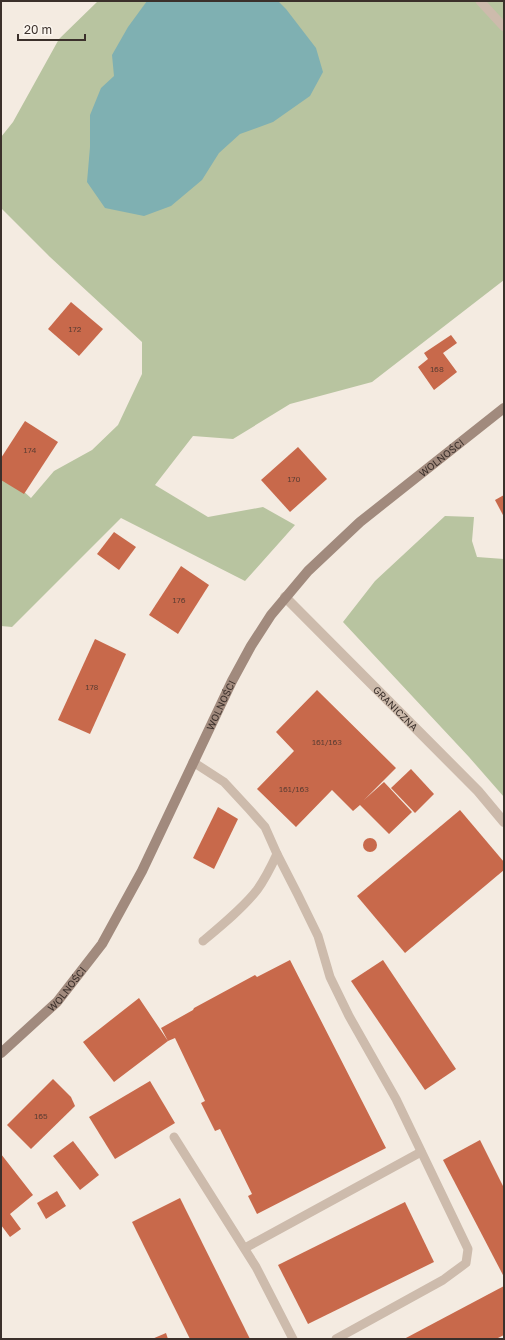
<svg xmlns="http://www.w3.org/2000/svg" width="505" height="1340" font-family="'Golos Text',sans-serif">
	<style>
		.green { fill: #b8c4a0 }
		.water { fill: #7fb0b2 }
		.building { fill: #c8694b }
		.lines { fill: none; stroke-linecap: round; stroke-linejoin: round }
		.lane { stroke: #cdbbac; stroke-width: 9 }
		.street { stroke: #cdbbac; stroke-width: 10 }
		.secondary { stroke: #a18a7d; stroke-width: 10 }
		.labels { text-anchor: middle; stroke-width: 3; stroke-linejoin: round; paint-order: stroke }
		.number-label { font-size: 8px; fill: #5e3e33 }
		.street-label { font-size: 10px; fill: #3b302b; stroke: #fbf5ee }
	</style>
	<rect width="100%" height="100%" fill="#f4ebe1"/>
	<g class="green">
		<polygon points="98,1 504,1 504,280 372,382 290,404 233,439 193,436 155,485 208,517 263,507 295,525 245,581 121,518 12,627 1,626 1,471 31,498 54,471 92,450 118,425 142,374 142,342 50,257 1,208 1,137 13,122 59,39"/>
		<polygon points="445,516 474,517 472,541 477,557 504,559 504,797 469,757 343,622 375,581"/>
	</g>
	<polygon class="water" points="147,1 278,1 286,9 316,48 323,72 310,96 273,122 240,134 219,153 202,180 171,206 144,216 105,208 87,182 90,147 90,115 101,88 114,76 112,55 128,27"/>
	<g class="building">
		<polygon points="71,302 103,329 79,356 48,329"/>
		<polygon points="451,335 457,343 443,353 457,372 434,390 418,367 428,359 424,353"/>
		<polygon points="25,421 58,442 24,494 1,480 1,458"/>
		<polygon points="298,447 327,479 290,512 261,480"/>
		<polygon points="504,495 504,517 495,500"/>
		<polygon points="114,532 136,547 119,570 97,554"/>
		<polygon points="181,566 209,585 178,634 149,615"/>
		<polygon points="95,639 126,654 90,734 58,720"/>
		<polygon points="317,690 396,768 364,800 384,782 412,812 389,834 360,805 353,811 332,790 296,827 257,789 294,751 276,732"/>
		<polygon points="411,769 434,794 415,813 391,788"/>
		<polygon points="218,807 238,819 214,869 193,858"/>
		<polygon points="460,810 504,862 504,870 405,953 357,896"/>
		<circle cx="370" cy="845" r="7"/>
		<polygon points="290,960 386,1148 257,1214 248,1196 252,1194 220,1129 215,1131 201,1103 205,1101 175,1038 168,1041 114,1082 83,1042 139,998 168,1041 161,1028 193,1010 194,1008 255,975 257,977"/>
		<polygon points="383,960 456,1069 425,1090 351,981"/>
		<polygon points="53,1079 71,1097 75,1106 31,1149 7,1125"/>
		<polygon points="150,1081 175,1123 115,1159 89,1117"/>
		<polygon points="480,1140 504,1188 504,1277 443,1160"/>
		<polygon points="73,1141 99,1175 80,1190 53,1156"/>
		<polygon points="1,1154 33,1195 10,1214 21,1229 10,1237 1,1225"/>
		<polygon points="57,1191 66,1206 46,1219 37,1203"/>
		<polygon points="180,1198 250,1339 190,1339 132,1222"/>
		<polygon points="405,1202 434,1262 308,1324 278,1265"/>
		<polygon points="504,1286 504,1335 496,1339 404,1339"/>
		<polygon points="166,1333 168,1339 152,1339"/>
	</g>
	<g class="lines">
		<g class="lane">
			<polyline points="480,1 504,27"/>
			<path d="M 193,762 L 224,782 L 249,809 L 265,827 L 277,854 C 271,867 265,879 257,890 C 243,908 221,926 203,941"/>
			<polyline points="277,854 298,895 318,936 330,977 349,1016 396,1099 468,1249 466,1263 443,1280 336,1339"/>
			<polyline points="174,1137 256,1267 293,1339"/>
			<polyline points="245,1248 421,1152"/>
		</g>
		<path class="street" id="s1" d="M 285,597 L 478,791 L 504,822"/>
		<path class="secondary" id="s2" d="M 1,1053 L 57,1002 L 102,944 L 142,871 L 232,681 L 251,646 L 271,615 L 308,571 L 360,522 L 504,408"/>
	</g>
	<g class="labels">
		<g class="number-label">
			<text x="75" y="332">172</text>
			<text x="437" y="372">168</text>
			<text x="30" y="453">174</text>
			<text x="294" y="482">170</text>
			<text x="179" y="603">176</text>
			<text x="92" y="690">178</text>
			<text x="327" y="745">161/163</text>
			<text x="294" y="792">161/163</text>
			<text x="41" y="1119">165</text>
		</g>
		<g class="street-label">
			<text dy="4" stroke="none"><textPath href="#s2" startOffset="752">WOLNOŚCI</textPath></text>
			<text dy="4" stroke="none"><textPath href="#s2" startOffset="416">WOLNOŚCI</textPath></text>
			<text dy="4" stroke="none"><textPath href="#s1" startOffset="157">GRANICZNA</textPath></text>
			<text dy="4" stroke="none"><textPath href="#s2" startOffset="92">WOLNOŚCI</textPath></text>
		</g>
	</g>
	<rect width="505" height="1340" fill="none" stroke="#3b302b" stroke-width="4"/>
	<path d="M18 34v6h67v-6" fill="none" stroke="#3b302b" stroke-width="2"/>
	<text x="24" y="34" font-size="12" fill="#3b302b" stroke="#fbf5ee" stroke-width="3" paint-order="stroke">20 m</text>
</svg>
